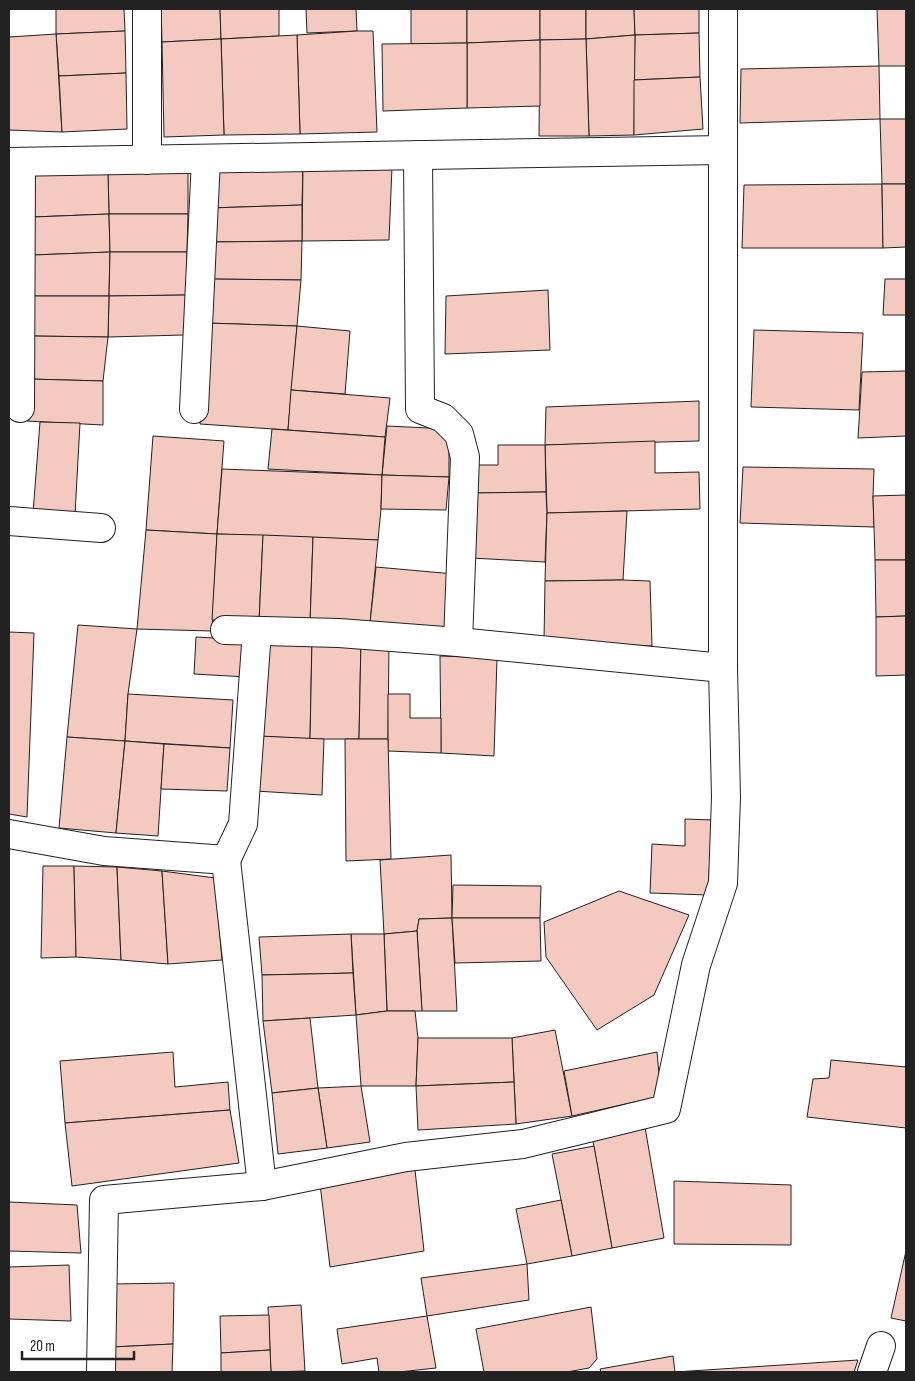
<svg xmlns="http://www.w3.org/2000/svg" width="915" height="1381" font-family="'Sofia Sans Condensed',sans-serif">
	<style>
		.building { fill: #f3c9c0; stroke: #222 }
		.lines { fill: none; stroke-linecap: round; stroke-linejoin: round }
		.minor-casing { stroke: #222; stroke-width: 30 }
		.minor { stroke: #fff; stroke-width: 28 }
	</style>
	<rect width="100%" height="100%" fill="#fff"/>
	<g class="building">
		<polygon points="56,9 124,9 125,31 56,34"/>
		<polygon points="161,9 220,9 221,39 162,42"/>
		<polygon points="220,9 279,9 279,36 221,39"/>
		<polygon points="306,9 356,9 357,31 307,33"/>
		<polygon points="411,9 467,9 467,43 411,44"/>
		<polygon points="467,9 540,9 540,40 467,43"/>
		<polygon points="540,9 586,9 586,39 540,40"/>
		<polygon points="586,9 634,9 635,35 586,39"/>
		<polygon points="634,9 699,9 699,33 635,35"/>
		<polygon points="877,9 906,9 906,66 879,66"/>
		<polygon points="125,31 126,73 59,76 56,34"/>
		<polygon points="357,31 373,31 377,132 300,134 297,35"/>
		<polygon points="699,33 700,77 634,80 635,35"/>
		<polygon points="56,34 62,132 9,130 9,37"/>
		<polygon points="297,35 300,134 224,135 221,39"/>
		<polygon points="635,35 634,135 589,136 586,39"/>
		<polygon points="221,39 224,135 164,137 162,42"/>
		<polygon points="586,39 589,136 539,136 540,40"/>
		<polygon points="540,40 540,106 467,108 467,43"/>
		<polygon points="467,43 467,108 383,111 382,44"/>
		<polygon points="879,66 880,119 740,123 741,69"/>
		<polygon points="126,73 127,129 62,132 59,76"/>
		<polygon points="700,77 703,129 634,135 634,80"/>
		<polygon points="880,119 906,119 906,184 882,184"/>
		<polygon points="213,167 303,167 302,205 210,208"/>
		<polygon points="303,167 392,167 389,240 302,241"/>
		<polygon points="188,171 188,214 109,214 108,172"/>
		<polygon points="108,172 109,214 33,217 32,173"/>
		<polygon points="882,184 883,248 742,248 744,185"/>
		<polygon points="882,184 906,184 906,247 883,248"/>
		<polygon points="302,205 302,241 211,242 210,208"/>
		<polygon points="109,214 110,252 33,255 33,217"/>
		<polygon points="109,214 188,214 187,252 110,252"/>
		<polygon points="302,241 301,280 210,279 211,242"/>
		<polygon points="110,252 109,296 32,296 33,255"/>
		<polygon points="110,252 187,252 187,295 109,296"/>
		<polygon points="210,279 301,280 297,326 207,323"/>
		<polygon points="885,279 906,279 906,315 883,315"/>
		<polygon points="548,290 550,350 445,354 446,296"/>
		<polygon points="187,295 184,335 108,337 109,296"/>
		<polygon points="32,296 109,296 108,337 31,336"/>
		<polygon points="207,323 297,326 288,430 200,424"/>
		<polygon points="297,326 350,331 345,394 291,390"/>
		<polygon points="754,330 863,333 859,410 751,407"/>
		<polygon points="31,336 108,337 103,381 30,379"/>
		<polygon points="906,371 906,436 858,438 862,372"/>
		<polygon points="30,379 103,381 103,425 27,421"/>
		<polygon points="291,390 390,398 385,437 288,430"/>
		<polygon points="699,401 699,441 545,445 546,407"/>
		<polygon points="40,422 80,423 75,515 33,513"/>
		<polygon points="387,426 449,429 449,477 382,475"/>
		<polygon points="272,429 385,437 382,475 268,469"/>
		<polygon points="153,436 224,441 217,534 146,530"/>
		<polygon points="655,441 655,473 699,472 700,509 547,513 545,445"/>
		<polygon points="498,445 545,445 546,492 472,493 472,465 498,465"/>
		<polygon points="743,467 874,469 873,496 874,527 740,523"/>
		<polygon points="222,469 382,475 381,509 378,540 217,534"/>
		<polygon points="382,475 449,477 446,510 381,509"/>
		<polygon points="546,492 547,513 545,562 471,558 472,493"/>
		<polygon points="906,495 906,560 875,560 873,496"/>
		<polygon points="627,511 623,580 545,581 547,513"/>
		<polygon points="146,530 217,534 212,631 137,629"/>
		<polygon points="217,534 263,535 259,622 212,620"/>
		<polygon points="263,535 313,537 310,624 259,622"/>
		<polygon points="313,537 378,540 370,623 310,624"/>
		<polygon points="875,560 906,560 906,616 876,617"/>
		<polygon points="376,567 454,574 448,627 370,623"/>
		<polygon points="623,580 650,581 652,646 544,641 545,581"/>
		<polygon points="906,616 906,675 876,676 876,617"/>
		<polygon points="78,625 137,629 128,694 125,741 67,737"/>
		<polygon points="9,632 34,633 27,817 9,814"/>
		<polygon points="196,637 250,640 247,677 194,674"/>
		<polygon points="264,639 312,639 310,739 259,736"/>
		<polygon points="312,639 361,639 359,739 310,739"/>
		<polygon points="361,639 389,641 388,739 359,739"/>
		<polygon points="440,656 497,658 494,756 441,753"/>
		<polygon points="128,694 233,700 230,748 125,741"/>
		<polygon points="388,694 410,694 410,718 441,718 441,753 388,751"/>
		<polygon points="259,736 324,739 322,795 255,791"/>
		<polygon points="67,737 125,741 116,833 59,828"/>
		<polygon points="345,739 388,739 391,859 346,861"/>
		<polygon points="125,741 164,744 158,836 116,833"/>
		<polygon points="164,744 230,748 227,791 161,789"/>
		<polygon points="685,819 712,820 708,895 650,893 652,844 685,846"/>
		<polygon points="451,855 452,918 419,919 417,931 384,934 380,860"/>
		<polygon points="43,866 74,866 76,957 41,958"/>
		<polygon points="74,866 117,867 121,960 76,957"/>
		<polygon points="117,867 162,871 168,964 121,960"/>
		<polygon points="162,871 215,878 222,960 168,964"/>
		<polygon points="453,885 541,886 540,918 452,918"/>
		<polygon points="619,891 689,915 654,995 597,1030 546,957 544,922"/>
		<polygon points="452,918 457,1011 422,1011 417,931 419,919"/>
		<polygon points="452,918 540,918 541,961 455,963"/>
		<polygon points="417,931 422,1011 387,1011 384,934"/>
		<polygon points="351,934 384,934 387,1011 356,1015"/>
		<polygon points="351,934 353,973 262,975 259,937"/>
		<polygon points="353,973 356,1015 263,1021 262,975"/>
		<polygon points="387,1011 415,1011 418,1038 416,1086 361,1086 356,1015"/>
		<polygon points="310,1018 318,1088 272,1093 263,1021"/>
		<polygon points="555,1030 572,1116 516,1124 512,1038"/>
		<polygon points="418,1038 512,1038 514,1082 416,1086"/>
		<polygon points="173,1052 175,1087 228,1082 230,1110 65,1123 60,1061"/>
		<polygon points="657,1052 661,1096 572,1116 564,1071"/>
		<polygon points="831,1060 906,1067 906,1128 807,1117 813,1079 829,1078"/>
		<polygon points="514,1082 516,1124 418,1130 416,1086"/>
		<polygon points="361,1086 370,1142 327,1148 318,1088"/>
		<polygon points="318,1088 327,1148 278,1154 272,1093"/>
		<polygon points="230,1110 239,1163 72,1186 65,1123"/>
		<polygon points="645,1127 664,1238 612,1248 592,1136"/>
		<polygon points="594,1146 612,1248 572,1256 552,1154"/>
		<polygon points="415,1170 424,1251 330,1267 320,1184"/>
		<polygon points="674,1181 791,1185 791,1245 674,1244"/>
		<polygon points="561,1200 572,1256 527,1264 516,1209"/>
		<polygon points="9,1202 77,1205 81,1253 9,1251"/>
		<polygon points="906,1251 906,1321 891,1318"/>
		<polygon points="527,1264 529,1300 427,1316 421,1278"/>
		<polygon points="69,1265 71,1321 9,1319 9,1267"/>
		<polygon points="174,1283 173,1344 112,1347 113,1284"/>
		<polygon points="301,1305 305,1371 271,1372 268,1307"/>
		<polygon points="591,1307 597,1359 589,1368 567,1372 484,1372 476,1329"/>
		<polygon points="269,1315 270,1350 221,1353 220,1316"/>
		<polygon points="427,1316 436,1368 399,1372 379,1372 377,1358 342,1364 337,1329"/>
		<polygon points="173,1344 172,1372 111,1372 112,1347"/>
		<polygon points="270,1350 271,1372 221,1372 221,1353"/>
		<polygon points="673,1356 675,1372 601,1372 600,1369"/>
		<polygon points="858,1360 854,1372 675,1372"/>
	</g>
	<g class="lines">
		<defs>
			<g id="minor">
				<polyline points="147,9 147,160"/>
				<polyline points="418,155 420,409 443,418 459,434 465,457 458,642"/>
				<polyline points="9,162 723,150"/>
				<polyline points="20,408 21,162"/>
				<polyline points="194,409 206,159"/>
				<polyline points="9,521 101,528"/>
				<polyline points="225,630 339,633 458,642 723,668"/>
				<polyline points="9,834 104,851 226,860 262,1186"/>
				<polyline points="226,860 243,824 257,631"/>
				<polyline points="101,1372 104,1200 262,1186 406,1157 523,1144 666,1109 696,965 723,883 726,797 723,668 723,9"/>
				<polyline points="872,1372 881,1346"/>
			</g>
		</defs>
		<use href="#minor" class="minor-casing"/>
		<use href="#minor" class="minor"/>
	</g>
	<rect width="915" height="1381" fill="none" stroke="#222222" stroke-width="20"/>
	<path d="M22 1351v8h112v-8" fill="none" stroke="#222222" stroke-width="2.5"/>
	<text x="30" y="1351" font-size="15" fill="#222222" stroke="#ffffff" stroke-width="4" paint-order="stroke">20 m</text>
</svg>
